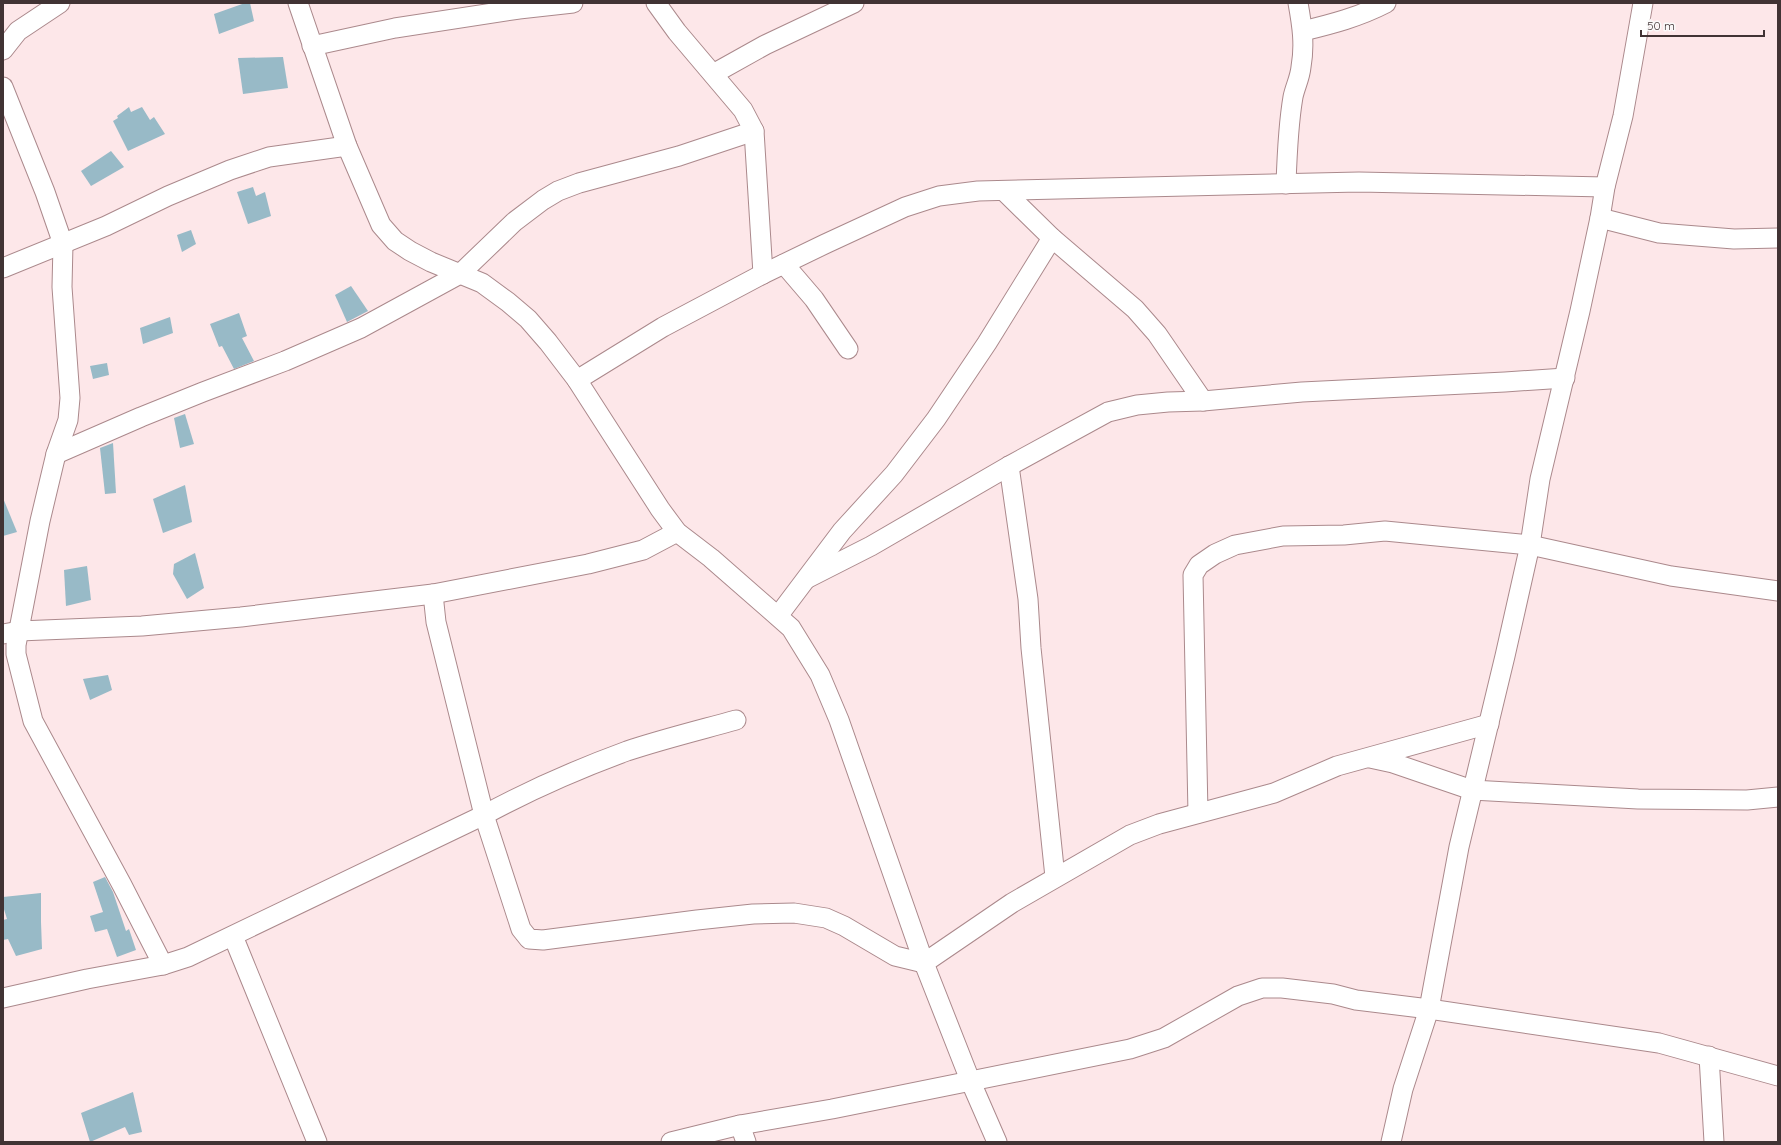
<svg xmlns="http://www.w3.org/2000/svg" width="1781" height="1145" font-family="Quicksand,sans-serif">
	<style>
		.building { fill: #98bac7 }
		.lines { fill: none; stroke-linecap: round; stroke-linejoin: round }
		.minor-casing { stroke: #ab898c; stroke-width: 21 }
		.minor { stroke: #fff; stroke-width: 19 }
	</style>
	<rect width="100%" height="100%" fill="#fde7e9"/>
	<g class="building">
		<polygon points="245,3 250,3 254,21 219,34 214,14"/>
		<polygon points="283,57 288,88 243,94 238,58"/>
		<polygon points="129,107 131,112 142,107 150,120 154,117 165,134 128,151 113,121 118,118 117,116"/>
		<polygon points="111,151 124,167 91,186 81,171"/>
		<polygon points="253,187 256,196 265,192 271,216 248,224 237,192"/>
		<polygon points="191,230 196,244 182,252 177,235"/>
		<polygon points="351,286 368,311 347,322 335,295"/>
		<polygon points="239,313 247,336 242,338 254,361 234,369 222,346 219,347 210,324"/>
		<polygon points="170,317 173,333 143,344 140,328"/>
		<polygon points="107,363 109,375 93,379 90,366"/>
		<polygon points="185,414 194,444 180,448 174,418"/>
		<polygon points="113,443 116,493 105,494 100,448"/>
		<polygon points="185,485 192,522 163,533 153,499"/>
		<polygon points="3,498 17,532 3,536"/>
		<polygon points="195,553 204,588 187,599 173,574 174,564"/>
		<polygon points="87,566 91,600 66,606 64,570"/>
		<polygon points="108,675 112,690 90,700 83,679"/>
		<polygon points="105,877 113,892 126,931 129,929 136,950 117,957 107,929 95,932 90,916 103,912 93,882"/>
		<polygon points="41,893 41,922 42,949 16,956 8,939 3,940 3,920 7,919 3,906 3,897"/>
		<polygon points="133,1092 142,1132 129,1135 125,1127 90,1142 81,1113"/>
	</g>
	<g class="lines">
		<defs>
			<g id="minor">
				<polyline points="298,3 347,146 381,225 395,241 410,251 431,262 482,283 508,302 528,319 548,342 577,380 660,509 677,532 711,558 791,628 820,675 839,720 924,963 970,1080 997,1142"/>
				<polyline points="656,3 677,32 743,110 754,131 763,274"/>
				<path d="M 1303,31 C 1332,24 1359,17 1386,3"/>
				<polyline points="312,46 395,28 519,9 573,3"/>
				<polyline points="3,50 18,31 60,3"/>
				<polyline points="713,74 765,45 854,3"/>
				<polyline points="3,87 45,192 63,244 62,287 70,398 68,420 56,454 40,521 16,645 16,654 33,721 122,885 163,965"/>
				<path d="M 1286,184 C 1287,155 1288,126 1293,97 C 1295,87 1300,78 1301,67 C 1305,45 1302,25 1298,3"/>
				<polyline points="1004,191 1052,238 1135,309 1157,334 1203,401"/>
				<polyline points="1600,218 1659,233 1734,239 1778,238"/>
				<polyline points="784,264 814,299 848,349"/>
				<polyline points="3,268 106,226 168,196 230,170 269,157 347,146"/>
				<polyline points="577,380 663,327 763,274 825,244 905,207 939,196 978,191 1359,182 1605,187"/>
				<polyline points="56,454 141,417 203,392 285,361 361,328 460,274 514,222 543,200 558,191 579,183 679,156 754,131"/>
				<polyline points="1009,466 1028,599 1031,648 1055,877"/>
				<polyline points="808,578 871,546 1009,466 1108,412 1137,405 1168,402 1203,401 1302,392 1505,382 1565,378"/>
				<polyline points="433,594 436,622 484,815 521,929 529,939 543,940 697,920 753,914 794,913 826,918 844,926 895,956 924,963 1012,903 1130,835 1159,824 1274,793 1337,766 1489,724"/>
				<polyline points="778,616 842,531 894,474 936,419 987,343 1052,238"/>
				<polyline points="3,634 19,631 142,626 241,617 433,594 588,564 643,550 677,532"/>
				<polyline points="1370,758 1393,763 1472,790 1638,799 1747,800 1778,797"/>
				<polyline points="1198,813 1193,575 1199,565 1215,554 1235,545 1283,536 1344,535 1385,531 1530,545 1671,576 1778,591"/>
				<polyline points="233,936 317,1142"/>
				<path d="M 3,998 L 87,979 L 163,965 L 188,957 L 484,815 C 530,790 578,769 627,751 C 663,739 700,730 736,720"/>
				<polyline points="1709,1056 1714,1142"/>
				<polyline points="740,1125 746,1142"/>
				<polyline points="671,1142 740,1125 832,1109 1130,1049 1164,1038 1238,996 1262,988 1282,988 1333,994 1356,1000 1429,1009 1659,1043 1778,1076"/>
				<polyline points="1391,1142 1403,1089 1429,1009 1459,847 1505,656 1530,545 1540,479 1580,311 1600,218 1605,187 1623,116 1643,3"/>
			</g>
		</defs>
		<use href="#minor" class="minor-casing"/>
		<use href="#minor" class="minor"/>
	</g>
	<rect width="1781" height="1145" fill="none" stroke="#413334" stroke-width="8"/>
	<path d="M1641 30v6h123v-6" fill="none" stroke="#413334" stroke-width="2"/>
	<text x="1647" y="30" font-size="12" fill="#413334" stroke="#fafafa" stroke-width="3" paint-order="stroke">50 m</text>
</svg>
